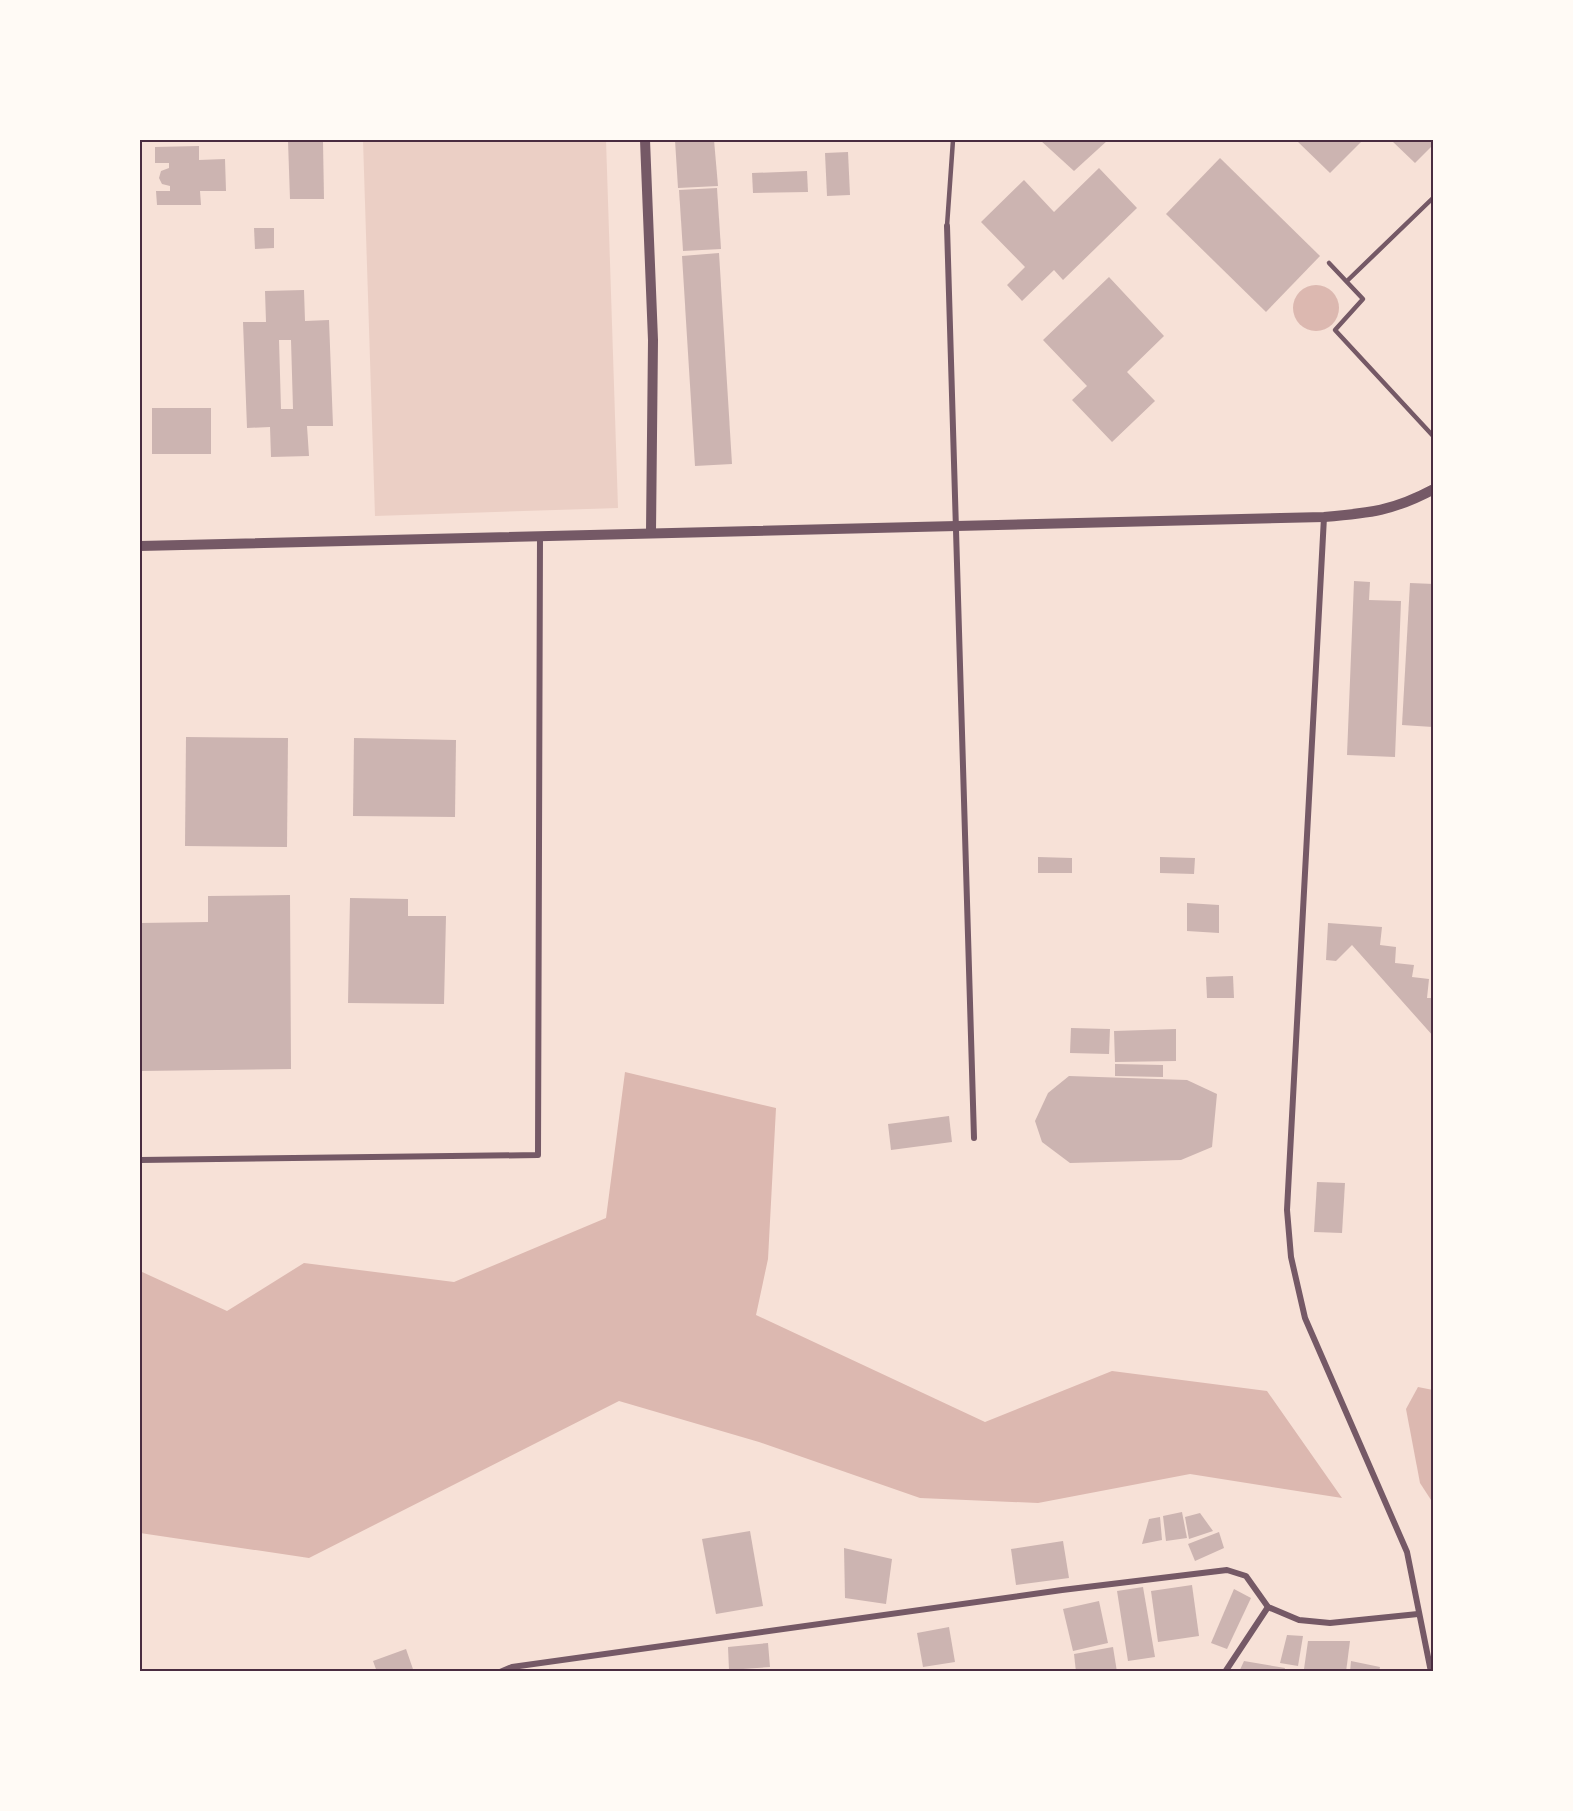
<svg xmlns="http://www.w3.org/2000/svg" width="1573" height="1811" font-family="Roboto,sans-serif">
	<style>
		.green { fill: #ebcfc5 }
		.water { fill: #dcb8b0 }
		.building { fill: #ccb4b1; fill-rule: evenodd }
		.lines { fill: none; stroke-linecap: round; stroke-linejoin: round }
		.service { stroke: #755966; stroke-width: 4.5 }
		.minor { stroke: #755966; stroke-width: 6 }
		.tertiary { stroke: #755966; stroke-width: 10 }
		.neatline { fill: none; stroke: #4a2c40; stroke-width: 2 }
	</style>
	<rect width="100%" height="100%" fill="#f7e1d7"/>
	<polygon class="green" points="363,140 606,140 618,508 375,516"/>
	<g class="water">
		<circle cx="1316" cy="308" r="23"/>
		<polygon points="625,1072 776,1108 768,1259 756,1315 985,1422 1112,1371 1267,1391 1342,1498 1190,1474 1038,1503 920,1498 759,1442 619,1401 309,1558 140,1533 140,1271 227,1311 304,1263 454,1282 606,1218"/>
		<polygon points="1418,1387 1433,1390 1433,1503 1420,1483 1406,1409"/>
	</g>
	<g class="building">
		<polygon points="675,140 714,140 718,186 678,188"/>
		<polygon points="1040,140 1108,140 1074,171"/>
		<polygon points="1296,140 1363,140 1330,173"/>
		<polygon points="1391,140 1434,140 1434,144 1415,163"/>
		<polygon points="288,141 323,142 324,199 290,199"/>
		<polygon points="199,146 199,160 225,159 226,191 200,191 201,205 157,205 156,191 170,191 170,186 162,184 159,178 161,171 169,168 169,163 155,163 155,147"/>
		<polygon points="848,152 850,195 827,196 825,153"/>
		<polygon points="1220,158 1320,256 1266,312 1166,214"/>
		<polygon points="1099,168 1137,208 1063,280 1054,270 1022,301 1007,285 1025,267 981,222 1024,180 1054,212"/>
		<polygon points="807,171 808,192 753,193 752,173"/>
		<polygon points="717,188 721,249 683,251 679,190"/>
		<polygon points="254,228 274,228 274,248 255,249"/>
		<polygon points="719,253 732,464 695,466 682,256"/>
		<polygon points="1109,277 1164,336 1127,372 1155,401 1112,442 1072,400 1087,386 1043,340"/>
		<path d="M 304,290 L 305,321 L 329,320 L 333,426 L 307,426 L 309,456 L 271,457 L 270,427 L 247,428 L 243,322 L 266,322 L 265,291 ZM 279,340 L 291,340 L 293,409 L 281,409 Z"/>
		<rect x="152" y="408" width="59" height="46"/>
		<polygon points="1354,581 1370,582 1369,600 1401,601 1395,757 1347,755"/>
		<polygon points="1410,583 1434,584 1433,727 1402,725"/>
		<polygon points="186,737 288,738 287,847 185,846"/>
		<polygon points="354,738 456,740 455,817 353,816"/>
		<polygon points="1038,857 1072,858 1072,873 1038,873"/>
		<polygon points="1160,857 1195,858 1194,874 1160,873"/>
		<polygon points="290,895 291,1069 140,1071 140,923 208,922 208,896"/>
		<polygon points="350,898 408,899 408,916 446,916 444,1004 348,1003"/>
		<polygon points="1187,903 1219,905 1219,933 1187,931"/>
		<polygon points="1328,923 1382,927 1380,945 1396,947 1395,963 1414,965 1412,977 1429,979 1427,998 1434,998 1434,1037 1352,945 1336,961 1326,960"/>
		<polygon points="1233,976 1234,998 1207,998 1206,977"/>
		<polygon points="1071,1028 1110,1029 1109,1054 1070,1053"/>
		<polygon points="1176,1029 1176,1061 1115,1062 1114,1031"/>
		<polygon points="1115,1064 1163,1065 1163,1077 1115,1076"/>
		<polygon points="1069,1076 1187,1080 1217,1094 1212,1147 1181,1160 1070,1163 1042,1142 1035,1121 1048,1093"/>
		<polygon points="949,1116 952,1142 891,1150 888,1124"/>
		<polygon points="1317,1182 1345,1183 1342,1233 1314,1232"/>
		<polygon points="1182,1512 1187,1538 1166,1541 1163,1516"/>
		<polygon points="1200,1513 1213,1531 1189,1539 1185,1517"/>
		<polygon points="1160,1517 1162,1540 1142,1544 1149,1519"/>
		<polygon points="750,1531 763,1606 716,1614 702,1539"/>
		<polygon points="1219,1532 1224,1548 1195,1561 1188,1544"/>
		<polygon points="1063,1541 1069,1578 1016,1585 1011,1549"/>
		<polygon points="844,1548 892,1559 886,1604 845,1598"/>
		<polygon points="1192,1585 1199,1636 1158,1642 1151,1591"/>
		<polygon points="1143,1587 1155,1657 1128,1661 1117,1591"/>
		<polygon points="1234,1589 1251,1598 1227,1649 1211,1643"/>
		<polygon points="1099,1601 1108,1643 1073,1651 1063,1609"/>
		<polygon points="949,1627 955,1662 923,1667 917,1633"/>
		<polygon points="1287,1635 1303,1636 1298,1666 1280,1663"/>
		<polygon points="1308,1641 1350,1641 1346,1672 1304,1669"/>
		<polygon points="768,1643 770,1667 729,1670 728,1647"/>
		<polygon points="1113,1647 1117,1672 1076,1672 1074,1654"/>
		<polygon points="406,1649 414,1672 377,1672 373,1661"/>
		<polygon points="1244,1661 1285,1668 1284,1672 1239,1672"/>
		<polygon points="1351,1661 1380,1667 1379,1672 1350,1672"/>
	</g>
	<g class="lines">
		<g class="service">
			<polyline points="947,226 953,140"/>
			<polyline points="1329,263 1363,299 1335,330 1434,437"/>
			<polyline points="1347,281 1434,197"/>
		</g>
		<g class="minor">
			<polyline points="947,226 974,1138"/>
			<polyline points="1324,517 1287,1210 1291,1257 1305,1318 1407,1552 1431,1672"/>
			<polyline points="140,1160 538,1155 540,535"/>
			<polyline points="500,1672 512,1667 1062,1590 1227,1570 1246,1576 1268,1607 1299,1620 1330,1623 1418,1614"/>
			<polyline points="1225,1672 1268,1607"/>
		</g>
		<g class="tertiary">
			<polyline points="645,140 653,340 651,532"/>
			<path d="M 140,546 L 1324,517 C 1370,513 1393,511 1434,489"/>
		</g>
	</g>
	<rect width="1573" height="1811" fill="none" stroke="#fffaf5" stroke-width="282"/>
	<rect x="141" y="141" width="1291" height="1529" class="neatline"/>
</svg>
